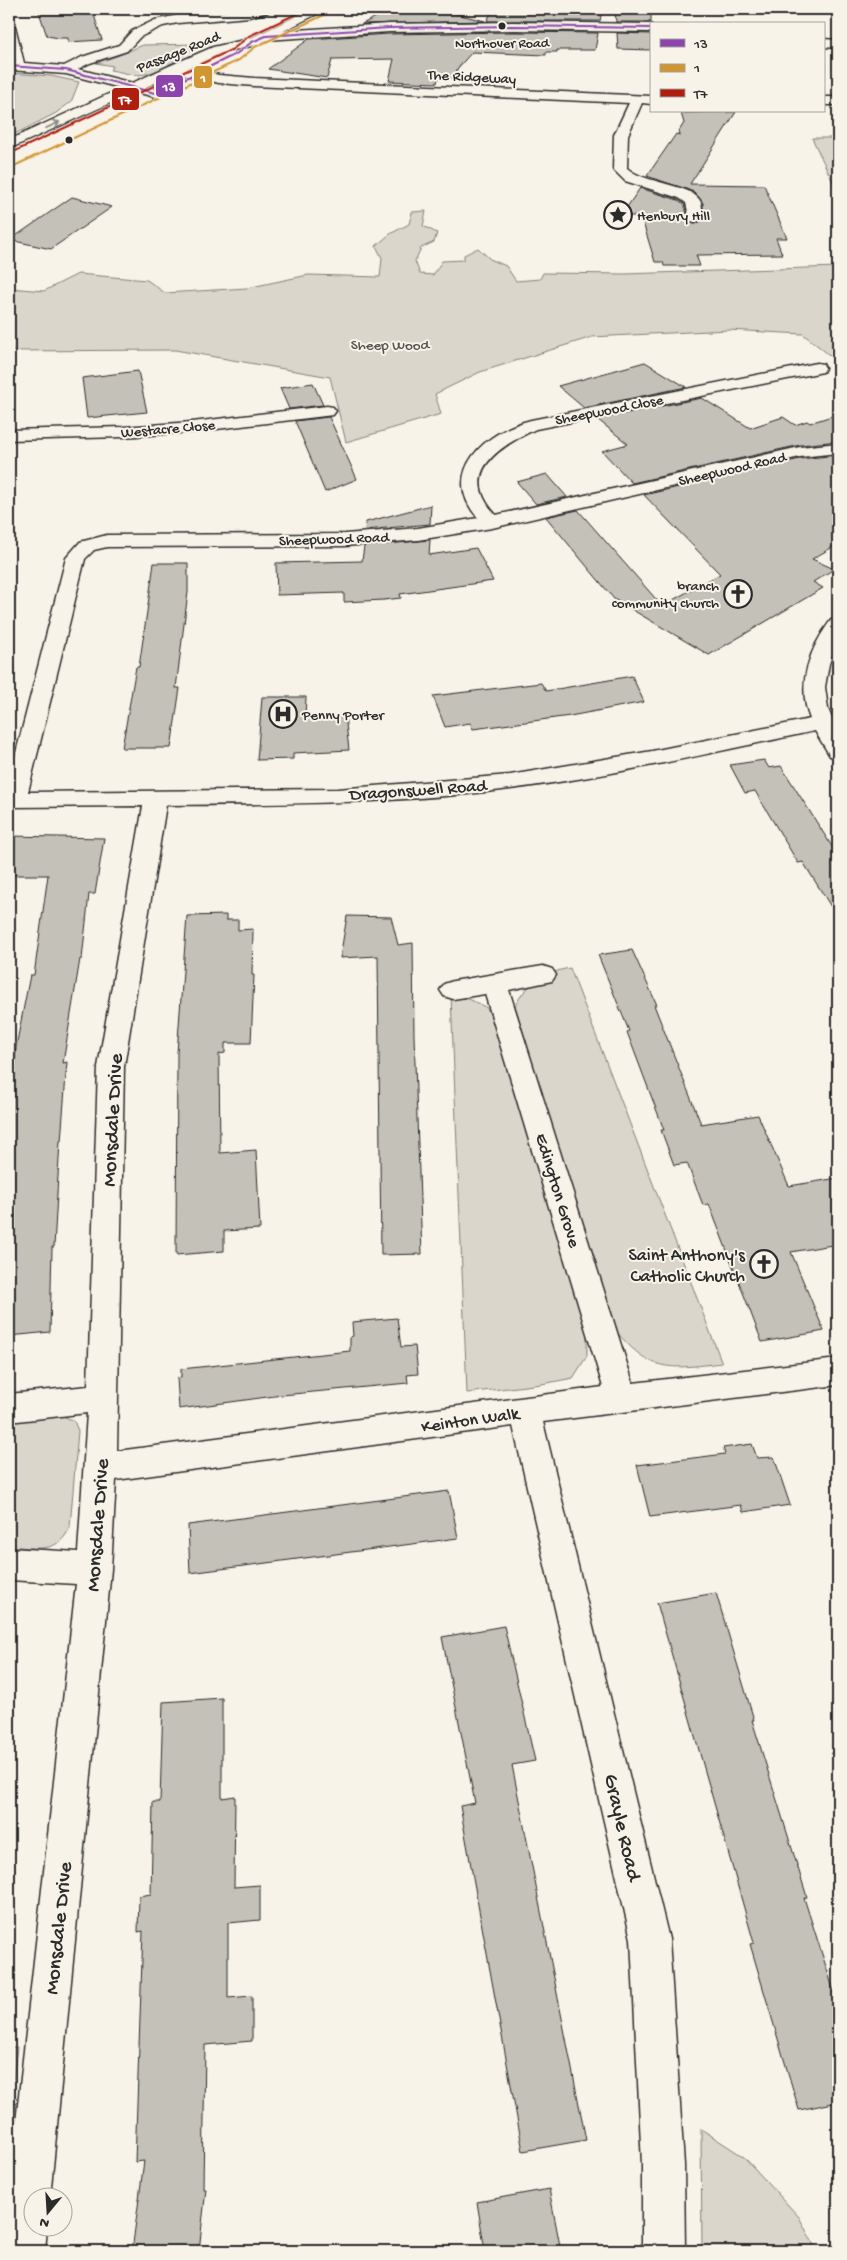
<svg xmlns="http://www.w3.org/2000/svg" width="847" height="2260" font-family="'Gochi Hand',sans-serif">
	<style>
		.green { fill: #dad6cc; stroke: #82807c }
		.building { fill: #c4c1b9; stroke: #2b2b2b }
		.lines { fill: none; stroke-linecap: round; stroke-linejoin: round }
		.street-casing { stroke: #2b2b2b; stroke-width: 3 }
		.primary-casing { stroke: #2b2b2b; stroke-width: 3 }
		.street { fill: #f7f3e8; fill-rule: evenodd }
		.primary { fill: #f7f3e8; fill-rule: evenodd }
		.bus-1-casing { stroke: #f7f3e8; stroke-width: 4 }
		.bus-2-casing { stroke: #f7f3e8; stroke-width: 4 }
		.bus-3-casing { stroke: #f7f3e8; stroke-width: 4 }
		.bus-1 { stroke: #8e44ad; stroke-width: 2 }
		.bus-2 { stroke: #d19531; stroke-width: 2 }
		.bus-3 { stroke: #af1e0e; stroke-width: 2 }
		.oneway { stroke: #918f8a }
		.bus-dot { fill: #2b2b2b; stroke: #f7f3e8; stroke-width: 2 }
		.labels { text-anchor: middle; stroke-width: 4; stroke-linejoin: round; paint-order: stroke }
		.far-bus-label { font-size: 14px; fill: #2b2b2b; stroke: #f7f3e8 }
		.far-street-label { font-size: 15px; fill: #2b2b2b; stroke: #f7f3e8 }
		.far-poi-label { font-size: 15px; fill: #2b2b2b; stroke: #f7f3e8; text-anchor: start }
		.far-park-label { font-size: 15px; fill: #575653; stroke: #f7f3e8 }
		.street-label { font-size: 18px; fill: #2b2b2b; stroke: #f7f3e8 }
		.poi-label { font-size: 18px; fill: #2b2b2b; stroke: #f7f3e8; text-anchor: end }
		.near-street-label { font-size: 21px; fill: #2b2b2b; stroke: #f7f3e8 }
		.line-badge { stroke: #f7f3e8; stroke-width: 2 }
		.badge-label { font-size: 14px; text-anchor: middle; font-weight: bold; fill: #fff }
	</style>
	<rect width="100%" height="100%" fill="#f7f3e8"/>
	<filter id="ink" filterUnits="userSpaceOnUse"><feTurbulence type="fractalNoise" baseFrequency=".02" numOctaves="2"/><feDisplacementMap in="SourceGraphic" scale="10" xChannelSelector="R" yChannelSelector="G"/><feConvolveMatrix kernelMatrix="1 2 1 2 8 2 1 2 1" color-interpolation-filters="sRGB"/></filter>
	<g filter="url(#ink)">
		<g class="green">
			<path d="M 201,44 C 182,55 161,74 138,75 C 129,75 119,71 110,70 L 113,66 L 96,63 L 117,56 L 143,45 Z"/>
			<polygon points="9,73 51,76 79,82 71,102 56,113 9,137"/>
			<polygon points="812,138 838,138 838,193"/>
			<polygon points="426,211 423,226 437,233 434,242 421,248 415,261 420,274 433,275 442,261 464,260 464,255 478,248 490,259 506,266 516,281 540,279 543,273 625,274 838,267 838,362 803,334 728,330 592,337 480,372 435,394 441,414 346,442 330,377 175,350 9,351 9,288 44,291 78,274 147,280 165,293 247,288 308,275 380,277 382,258 376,246 390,234 409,224 412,212"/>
			<path d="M 570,968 L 722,1363 C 669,1369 652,1374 615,1330 L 515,1006 C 526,983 547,972 570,968 Z"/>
			<polygon points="451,996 469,999 487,1008 495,1025 587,1331 587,1356 573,1378 542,1384 467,1393"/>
			<path d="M 43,1414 L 61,1415 L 74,1421 L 78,1431 L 70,1527 C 58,1555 35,1548 9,1546 L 9,1418 Z"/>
			<polygon points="9,2047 17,2047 9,2117"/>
			<polygon points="701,2129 744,2157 799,2217 817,2251 702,2251"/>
		</g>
		<g class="building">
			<polygon points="38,9 92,9 102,40 68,42 68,38 59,38 47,36"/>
			<polygon points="392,9 412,9 430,12 436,9 485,21 362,24"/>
			<polygon points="493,9 602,9 600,21 487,21"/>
			<polygon points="615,10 651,12 651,22 616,22"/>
			<polygon points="513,32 598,33 595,50 557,50 557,52 546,52 546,55 472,52 457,69 456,78 438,78 437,83 389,81 394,59 332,60 327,78 268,69 309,39 389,34"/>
			<polygon points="617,33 651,34 651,50 618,49"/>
			<polygon points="736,112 690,184 764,185 787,238 776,238 782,254 696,255 700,266 664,266 663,262 655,262 641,216 621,216 640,188 678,200 684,204 690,223 696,224 703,220 703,203 694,192 647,176 676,134 680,135 679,131 684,123 681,113"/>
			<polygon points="72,197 112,207 51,249 10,240"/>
			<polygon points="645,362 686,387 584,408 558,386"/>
			<polygon points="138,371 147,412 87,418 82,378"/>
			<polygon points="313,383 323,405 289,409 280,388"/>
			<polygon points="702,398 750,428 783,417 795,425 807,421 810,423 838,414 838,441 800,445 632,483 602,451 628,444 597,419"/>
			<polygon points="329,417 357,479 325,492 295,421"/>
			<polygon points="838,455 838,544 812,559 834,569 813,582 823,588 709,655 614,599 546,517 578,510 662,606 720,574 644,495 800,459"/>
			<polygon points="547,474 567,497 536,504 517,482"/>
			<polygon points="431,505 430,524 365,530 366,522"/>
			<polygon points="430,540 429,555 476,548 493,581 400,594 401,598 384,600 344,602 344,593 277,595 276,563 362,561 364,546"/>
			<polygon points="154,563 188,563 188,592 176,688 180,688 171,748 122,748 136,667 139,667"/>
			<polygon points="632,676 644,702 570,716 473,729 470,723 445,727 433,696 541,683 546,691"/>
			<polygon points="262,697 306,697 305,717 345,715 349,750 293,753 293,759 257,760"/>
			<polygon points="764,760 769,768 781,766 838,856 838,918 803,862 798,863 755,791 745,793 730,765"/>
			<polygon points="9,836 104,838 95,894 89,894 82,959 80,959 63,1063 67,1062 61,1141 60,1141 54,1247 52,1247 50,1332 9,1336 9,1131 16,1047 30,975 34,975 48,875 9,875"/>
			<polygon points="226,915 226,920 238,920 238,930 253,929 252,975 254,975 251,1043 225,1043 225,1053 219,1054 220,1153 256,1150 260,1229 224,1231 224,1251 176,1255 177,1053 187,916"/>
			<polygon points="347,916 391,917 398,945 413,943 414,1036 422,1254 381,1255 378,956 340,958"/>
			<polygon points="632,950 657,1005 654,1005 701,1124 758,1115 789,1186 838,1178 838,1244 791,1252 824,1331 762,1342 709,1204 703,1205 687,1163 674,1165 661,1130 664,1130 627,1032 629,1031 598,955"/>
			<polygon points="397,1318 401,1347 415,1346 418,1374 407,1375 408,1383 282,1395 179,1409 177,1378 181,1377 181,1369 350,1351 350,1337 353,1336 352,1322"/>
			<polygon points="752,1444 757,1458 774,1457 790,1505 743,1512 741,1505 650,1517 637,1465 725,1454 723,1448"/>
			<polygon points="449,1491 458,1538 190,1573 188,1525"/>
			<polygon points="716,1593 754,1720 752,1720 807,1897 804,1898 838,2004 838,2102 799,2110 750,1944 754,1943 657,1603"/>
			<polygon points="504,1626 535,1761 512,1765 586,2140 523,2151 460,1806 475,1803 442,1637"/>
			<polygon points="222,1698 222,1798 235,1796 234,1887 260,1885 260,1920 228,1923 228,1998 252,1996 252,2041 205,2045 203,2189 206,2189 199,2251 132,2251 144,2161 135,2162 143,1931 138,1932 139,1896 151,1894 153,1802 160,1802 163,1702"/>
			<polygon points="549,2189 561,2251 485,2251 477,2202"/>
		</g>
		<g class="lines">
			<defs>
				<g id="street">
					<polygon points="251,9 270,9 268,12 249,17 178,23 163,26 140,37 127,51 90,63 78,69 160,90 161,93 160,96 155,97 66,74 9,70 9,62 11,62 9,53 9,22 15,26 24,63 64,66 82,57 119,45 132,31 155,20 178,15"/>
					<polygon points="513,22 651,24 651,32 513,30 389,32 266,40 260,36 266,32 389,24"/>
					<polygon points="823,39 838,40 838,48 823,47"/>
					<path d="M 173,65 L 219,75 L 254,78 L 651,96 L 651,104 L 642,103 L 628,135 L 627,168 C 645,184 686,183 699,199 C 703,204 702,212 702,218 L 695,222 L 690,221 L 686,203 L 679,198 L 625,181 L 613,169 L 614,135 L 629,103 L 254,86 L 219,83 L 169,72 L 167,69 Z"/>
					<rect x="823" y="97" width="15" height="8"/>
					<path d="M 817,363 L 823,364 L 825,368 L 823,372 L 536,429 C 498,447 457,473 496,515 L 800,447 L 838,443 L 838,453 L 800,457 L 492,528 L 418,540 L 345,546 L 107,547 L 94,550 L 85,559 L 28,792 L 337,789 L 510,775 L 652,751 L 810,719 C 796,684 810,648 831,620 L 838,618 L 838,639 L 829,664 L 825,687 L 828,709 L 838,733 L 838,758 L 830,756 L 815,731 C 714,752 613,776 510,789 C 397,804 281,804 166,805 L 124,1067 L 117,1451 L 603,1387 L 485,994 L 453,999 L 444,996 L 440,990 L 444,984 L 453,981 L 543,966 L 552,969 L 556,975 L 552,981 L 509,990 L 633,1383 L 838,1359 L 838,1385 L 543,1422 L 669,1939 L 684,2165 L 685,2251 L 642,2251 L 642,2165 L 631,1939 L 513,1426 L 116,1480 L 111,1569 L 50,2198 L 32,2198 L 32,2228 L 47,2228 L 45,2251 L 9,2251 L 9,2185 L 76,1584 L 9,1580 L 9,1548 L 78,1552 L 87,1413 L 9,1422 L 9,1394 L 88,1386 L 98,1067 L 143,806 L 9,807 L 9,780 L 66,558 L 80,542 L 107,535 L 345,534 L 418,528 L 478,518 C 438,473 486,431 531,420 Z"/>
					<polygon points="327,406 333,407 336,411 333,415 192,432 123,437 9,440 9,430 123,427 192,422"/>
				</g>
				<polygon id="primary" points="312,9 327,9 256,45 221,53 9,149 9,140 169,66 213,47 248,39"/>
			</defs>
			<use href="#street" class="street-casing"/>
			<use href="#primary" class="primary-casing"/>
			<use href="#street" class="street"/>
			<use href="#primary" class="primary"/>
			<defs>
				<polyline id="bus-1" points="9,66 66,70 155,93 236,54 252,42 266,36 389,28 513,26 651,28"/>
				<polyline id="bus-2" points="12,167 239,60 255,47 324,15"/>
				<polyline id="bus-3" points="9,154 233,49 249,36 307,9"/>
			</defs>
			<use href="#bus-1" class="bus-1-casing"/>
			<use href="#bus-2" class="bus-2-casing"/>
			<use href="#bus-3" class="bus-3-casing"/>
			<use href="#bus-1" class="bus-1"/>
			<use href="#bus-2" class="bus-2"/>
			<use href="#bus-3" class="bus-3"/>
		</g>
		<defs><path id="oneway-shaft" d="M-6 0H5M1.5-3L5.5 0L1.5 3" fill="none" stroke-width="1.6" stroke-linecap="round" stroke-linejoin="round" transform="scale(1.25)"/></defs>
		<use class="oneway" href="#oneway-shaft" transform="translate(53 125) rotate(-25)"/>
	</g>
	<defs>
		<symbol id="sight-ring" viewBox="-11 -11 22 22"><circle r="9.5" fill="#f7f3e8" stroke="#2b2b2b" stroke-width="1.5"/><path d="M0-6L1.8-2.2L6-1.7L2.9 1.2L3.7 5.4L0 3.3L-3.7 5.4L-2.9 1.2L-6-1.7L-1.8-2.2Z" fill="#2b2b2b"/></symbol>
		<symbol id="church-ring" viewBox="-11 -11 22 22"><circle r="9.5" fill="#f7f3e8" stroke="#2b2b2b" stroke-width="1.5"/><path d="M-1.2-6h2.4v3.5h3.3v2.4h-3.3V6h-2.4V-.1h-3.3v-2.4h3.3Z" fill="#2b2b2b"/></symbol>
		<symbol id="hospital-ring" viewBox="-11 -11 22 22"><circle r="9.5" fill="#f7f3e8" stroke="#2b2b2b" stroke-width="1.5"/><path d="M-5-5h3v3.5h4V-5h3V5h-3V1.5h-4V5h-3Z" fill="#2b2b2b"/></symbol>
	</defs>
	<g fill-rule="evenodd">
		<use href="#sight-ring" x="602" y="199" width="32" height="32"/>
		<use href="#church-ring" x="722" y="578" width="32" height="32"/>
		<use href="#hospital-ring" x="267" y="698" width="32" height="32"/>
		<use href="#church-ring" x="748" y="1248" width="32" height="32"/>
	</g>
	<g class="bus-dot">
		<circle cx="502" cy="26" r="4.5"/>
		<circle cx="69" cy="140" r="4.5"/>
	</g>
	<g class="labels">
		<g class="far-bus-label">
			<text x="502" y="47">Northover Road</text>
		</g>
		<g class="far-street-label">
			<text transform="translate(178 51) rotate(-22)" y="5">Passage Road</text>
			<text transform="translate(472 76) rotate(3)" y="5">The Ridgeway</text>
			<text transform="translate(609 409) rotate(-11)" y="5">Sheepwood Close</text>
			<text transform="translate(168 428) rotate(-5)" y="5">Westacre Close</text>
			<text transform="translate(732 468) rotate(-13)" y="5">Sheepwood Road</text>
			<text transform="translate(334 538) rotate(-2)" y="5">Sheepwood Road</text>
		</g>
		<g class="far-poi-label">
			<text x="637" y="220">Henbury Hill</text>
			<text x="719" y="590" text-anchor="end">branch<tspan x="719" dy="17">community church</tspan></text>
			<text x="302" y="719">Penny Porter</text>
		</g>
		<g class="far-park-label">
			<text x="390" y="349">Sheep Wood</text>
		</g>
		<g class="street-label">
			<text transform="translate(418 789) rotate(-4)" y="6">Dragonswell Road</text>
			<text transform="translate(559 1190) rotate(73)" y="6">Edington Grove</text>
			<text transform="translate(470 1419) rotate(-8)" y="6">Keinton Walk</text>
		</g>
		<g class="poi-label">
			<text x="745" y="1260">Saint Anthony's<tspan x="745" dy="21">Catholic Church</tspan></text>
		</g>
		<g class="near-street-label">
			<text transform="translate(111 1120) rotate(-87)" y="7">Monsdale Drive</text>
			<text transform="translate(96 1525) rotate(-86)" y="7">Monsdale Drive</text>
			<text transform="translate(624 1827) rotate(77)" y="7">Grayle Road</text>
			<text transform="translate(57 1928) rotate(-84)" y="7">Monsdale Drive</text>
		</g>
	</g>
	<g class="line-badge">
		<rect x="193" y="65" width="20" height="24" rx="5" fill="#d19531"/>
		<rect x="155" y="74" width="29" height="24" rx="5" fill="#8e44ad"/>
		<rect x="111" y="87" width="29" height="24" rx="5" fill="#af1e0e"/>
	</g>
	<g class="badge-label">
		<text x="203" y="82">1</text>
		<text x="169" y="91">13</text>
		<text x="125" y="104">T7</text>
	</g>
	<rect width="847" height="2260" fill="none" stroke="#f7f3e8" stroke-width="30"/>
	<rect x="15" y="15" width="817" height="2230" fill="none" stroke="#2b2b2b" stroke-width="2" filter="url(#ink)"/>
	<rect x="650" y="22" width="175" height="90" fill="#f7f3e8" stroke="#a5a39c"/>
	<rect x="660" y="39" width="25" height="8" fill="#8e44ad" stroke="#a5a39c"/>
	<text x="694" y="48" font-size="15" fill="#2b2b2b">13</text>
	<rect x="660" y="64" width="25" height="8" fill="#d19531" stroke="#a5a39c"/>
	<text x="694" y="72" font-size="15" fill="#2b2b2b">1</text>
	<rect x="660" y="89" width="25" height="8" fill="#af1e0e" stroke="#a5a39c"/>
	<text x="694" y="98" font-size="15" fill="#2b2b2b">T7</text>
	<g transform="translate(48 2212) rotate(198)"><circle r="24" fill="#f7f3e8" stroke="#a5a39c"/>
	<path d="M0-4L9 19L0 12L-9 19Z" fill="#2b2b2b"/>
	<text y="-8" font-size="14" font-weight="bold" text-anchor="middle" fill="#2b2b2b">N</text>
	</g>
</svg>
